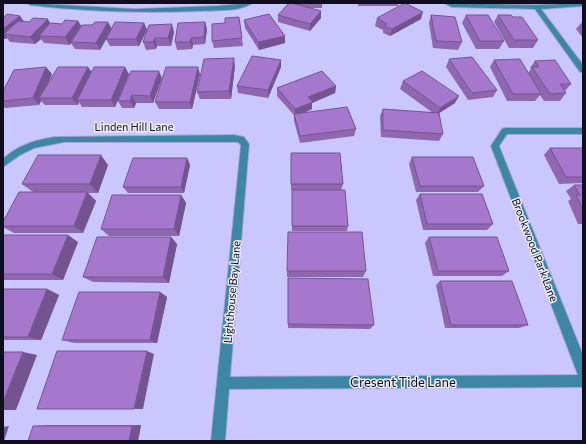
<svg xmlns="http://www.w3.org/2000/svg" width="586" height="444" font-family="Commissioner,sans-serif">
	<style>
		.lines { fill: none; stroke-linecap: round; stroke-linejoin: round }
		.minor-casing { stroke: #a9a5d7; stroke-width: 2 }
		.minor { fill: #3d87a5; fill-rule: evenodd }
		.wall { fill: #8f67b0 }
		.shaded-wall { fill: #745490 }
		.building { fill: #a678cd; stroke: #745490 }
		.labels { text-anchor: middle; stroke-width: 3; stroke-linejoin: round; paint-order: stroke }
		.street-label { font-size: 11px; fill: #100d20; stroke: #edecfe }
		.near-street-label { font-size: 13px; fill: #100d20; stroke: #edecfe }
	</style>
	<rect width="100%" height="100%" fill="#cac6ff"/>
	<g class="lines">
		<defs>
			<g id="minor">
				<path d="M 27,3 L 134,9 L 217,6 L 252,3 C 240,12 216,10 201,11 C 144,13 87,12 30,5 Z"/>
				<polygon points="444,3 537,5 583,3 583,6 541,9 583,65 583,72 580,72 535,9 452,7"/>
				<path d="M 505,128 L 583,128 L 583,134 L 507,134 L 499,146 L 583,355 L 583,387 L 229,389 L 225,441 L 211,441 L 241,145 L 238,142 L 64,142 L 34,148 L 20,155 L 3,167 L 3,159 C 18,145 35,140 55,137 L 234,135 L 244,137 L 249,144 L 230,377 L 578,375 L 491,146 L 502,129 Z"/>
			</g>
		</defs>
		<use href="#minor" class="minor-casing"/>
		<use href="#minor" class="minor"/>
	</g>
	<g class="wall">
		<polygon points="295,3 322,3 322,8 309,8 321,11 321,18 310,31 278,22 278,15 295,4"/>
		<polygon points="358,3 399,3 398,6 358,6"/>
		<polygon points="431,15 462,42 458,50 433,48 429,23"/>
		<polygon points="466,15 504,41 499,49 476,49 462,23"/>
		<polygon points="498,15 513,17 538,40 533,48 509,48 494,22"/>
		<polygon points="20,16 24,22 62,24 78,21 81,26 111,29 144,23 147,30 139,46 110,46 106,39 100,50 75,49 71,43 70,45 44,43 41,39 35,44 10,42 7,38 5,39 3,38 3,17"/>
		<polygon points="239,17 243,46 214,48 212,41 225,23"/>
		<polygon points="377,18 421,19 390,36 383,33 383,30 375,26"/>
		<polygon points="244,20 285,43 259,50 245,28"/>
		<polygon points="205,22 207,29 205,44 193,45 192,49 177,50 175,42"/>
		<polygon points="582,22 583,22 583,38 576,29"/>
		<polygon points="174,32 171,46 157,46 156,49 146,50 143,42"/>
		<polygon points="449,59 497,90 493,97 468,100 446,67"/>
		<polygon points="494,60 528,73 531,69 530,68 535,61 571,84 565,91 566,93 560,101 544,101 540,95 535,101 507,101 490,67"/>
		<polygon points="235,66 231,99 200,99 197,92"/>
		<polygon points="88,67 91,72 129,74 115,107 82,107 79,102 78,105 45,105 41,101 39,105 5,108 3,106 3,91 52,74 48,83"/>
		<polygon points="281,67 268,98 238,93 237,86"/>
		<polygon points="200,74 192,109 159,109 155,102"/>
		<polygon points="162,78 153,103 136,103 134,108 122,108 118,101"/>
		<polygon points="403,81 455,103 439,113 443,134 439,141 381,137 380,116 383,109 433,113 400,89"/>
		<polygon points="336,86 335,93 312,103 312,109 304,113 356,129 354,136 300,143 294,121 294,115 277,96 277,88"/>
		<polygon points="550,148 583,148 583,183 559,184 544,155"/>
		<polygon points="291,153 343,184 341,190 348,226 347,231 292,231 292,190 291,190"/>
		<polygon points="412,157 484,186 478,192 416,192 409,164"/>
		<polygon points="187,158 190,165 184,193 128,193 123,187"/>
		<polygon points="108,165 98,193 88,193 96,201 83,233 14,233 3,227 3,222 33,192 22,184"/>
		<polygon points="574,185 583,185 583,224 578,224 568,201 571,199 566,191"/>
		<polygon points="420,194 493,224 487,230 423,230 416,200"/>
		<polygon points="181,195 186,203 179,236 109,236 101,229"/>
		<polygon points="3,235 78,242 63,280 3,280"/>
		<polygon points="171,237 177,244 169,283 93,282 83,277"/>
		<polygon points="429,237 509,271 502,276 433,276 425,243"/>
		<polygon points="287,271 366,271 363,277 287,277"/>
		<polygon points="440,281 528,325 519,328 445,328 436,285"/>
		<polygon points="3,289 47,289 59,295 41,340 3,340"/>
		<polygon points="160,292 167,297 157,343 74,343 62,340"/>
		<polygon points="288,324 374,325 370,329 288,328"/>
		<polygon points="47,425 141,425 138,441 33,426"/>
	</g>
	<g class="shaded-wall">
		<polygon points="321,11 321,18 310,31 310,24"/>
		<polygon points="423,12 421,19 390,36 392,29"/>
		<polygon points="20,16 25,23 4,34 7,38 5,39 3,36 3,29"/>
		<polygon points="48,19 52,27 39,36 41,39 35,44 30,37"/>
		<polygon points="78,21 83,29 71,42 71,43 70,45 65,37"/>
		<polygon points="108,22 112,29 100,50 96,43"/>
		<polygon points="205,22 207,29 205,44 204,37"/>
		<polygon points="144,23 147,30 139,46 136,39"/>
		<polygon points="172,24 174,32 171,46 168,38"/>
		<polygon points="285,36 285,43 259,50 258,42"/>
		<polygon points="155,38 157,46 156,49 153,42"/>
		<polygon points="191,38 193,45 192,49 190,42"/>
		<polygon points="234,58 235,66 231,99 229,91"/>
		<polygon points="281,60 281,67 268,98 268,90"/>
		<polygon points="46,67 52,74 42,98 39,98 41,101 39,105 33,98"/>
		<polygon points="88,67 93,74 77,100 79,102 78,105 72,98"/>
		<polygon points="125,67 129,74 115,107 111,100"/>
		<polygon points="198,67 200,74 192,109 190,102"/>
		<polygon points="159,71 162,78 153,103 150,96"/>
		<polygon points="336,86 335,93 312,103 312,109 295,116 295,109 308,97"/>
		<polygon points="132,95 136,103 134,108 130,101"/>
		<polygon points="459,96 455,103 436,115 440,108"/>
		<polygon points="101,155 108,165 98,193 90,184"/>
		<polygon points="187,158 190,165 184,193 181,187"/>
		<polygon points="87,192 96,201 83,233 74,226"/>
		<polygon points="181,195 186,203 179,236 174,229"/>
		<polygon points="68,235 78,242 63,280 52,274"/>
		<polygon points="171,237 177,244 169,283 163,277"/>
		<polygon points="47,289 59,295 41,340 28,337"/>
		<polygon points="160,292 167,297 157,343 150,340"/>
		<polygon points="147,351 154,354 143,409 134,409"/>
		<polygon points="23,352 37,355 16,410 3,410 3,402"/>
		<polygon points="141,425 138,441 129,441 132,426"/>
		<polygon points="9,426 4,441 3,441 3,427"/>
	</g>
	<g class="building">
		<polygon points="289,3 292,3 321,11 310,24 278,15"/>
		<polygon points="405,3 423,12 392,29 384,26 387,24 377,18"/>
		<polygon points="7,14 20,16 3,29 3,17 4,17"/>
		<polygon points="269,14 285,36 258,42 244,20"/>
		<polygon points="431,15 455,17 462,42 436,41"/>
		<polygon points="466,15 488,15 504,41 480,41"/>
		<polygon points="498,15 511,15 513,17 522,17 538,40 514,40"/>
		<polygon points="239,17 242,38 212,41 212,24 225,23 225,18"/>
		<polygon points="33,18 48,19 30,37 4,34 18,21 29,22"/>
		<polygon points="65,20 78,21 65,37 39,36 50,23 62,24"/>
		<polygon points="95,22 108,22 96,43 71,42 82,25 92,25"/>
		<polygon points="115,22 144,23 136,39 106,39"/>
		<polygon points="205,22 204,37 191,38 190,42 175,42 178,23"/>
		<polygon points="172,24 168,38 155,38 153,42 143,42 149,25"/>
		<polygon points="252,56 281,60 268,90 237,86"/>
		<polygon points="472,57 497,90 472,93 449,59"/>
		<polygon points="234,58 229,91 197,92 204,59"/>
		<polygon points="520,59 541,94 513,94 494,60"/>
		<polygon points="555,60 571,84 560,84 566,93 550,94 532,67 539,67 535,61"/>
		<polygon points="46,67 33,98 3,101 3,91 14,70"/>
		<polygon points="58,67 88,67 72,98 39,98"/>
		<polygon points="94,67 125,67 111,100 77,100"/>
		<polygon points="166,67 198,67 190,102 155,102"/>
		<polygon points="131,71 159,71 150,96 132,95 130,101 118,101"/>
		<polygon points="322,71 336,86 308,97 313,102 295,109 277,88"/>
		<polygon points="422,71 459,96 440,108 403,81"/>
		<polygon points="347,107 356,129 300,136 294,114"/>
		<polygon points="383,109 439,113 443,134 383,130"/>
		<polygon points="550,148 583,148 583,177 566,177"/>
		<polygon points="291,153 340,153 343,184 291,184"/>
		<polygon points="38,155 101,155 90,184 22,184"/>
		<polygon points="412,157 473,157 484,186 420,186"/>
		<polygon points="133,158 187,158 181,187 123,187"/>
		<polygon points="574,185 583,185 583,210 576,195 580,195"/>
		<polygon points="292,190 345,190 348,226 292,226"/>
		<polygon points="19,192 87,192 74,226 3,226 3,222"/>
		<polygon points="420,194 482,194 493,224 427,224"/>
		<polygon points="112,195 181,195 174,229 101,229"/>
		<polygon points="288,232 362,232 366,271 287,271"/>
		<polygon points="3,235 68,235 52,274 3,274"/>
		<polygon points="97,237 171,237 163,277 83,277"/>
		<polygon points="429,237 497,237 509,271 438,271"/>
		<polygon points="288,278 368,279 374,325 288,324"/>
		<polygon points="440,281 512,281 528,325 451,325"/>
		<polygon points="3,289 47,289 28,337 3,337"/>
		<polygon points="79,292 160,292 150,340 62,340"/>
		<polygon points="57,351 147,351 134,409 37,409"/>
		<polygon points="3,352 23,352 3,402"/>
		<polygon points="33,426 132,426 129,441 28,441"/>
	</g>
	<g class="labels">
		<g class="street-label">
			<text x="134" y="131">Linden Hill Lane</text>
			<text transform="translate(535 250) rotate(69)" y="4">Brookwood Park Lane</text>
			<text transform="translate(232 292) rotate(-85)" y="4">Lighthouse Bay Lane</text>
		</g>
		<g class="near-street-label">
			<text x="403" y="387">Cresent Tide Lane</text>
		</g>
	</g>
	<rect width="586" height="444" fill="none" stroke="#100d20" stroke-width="8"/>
</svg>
